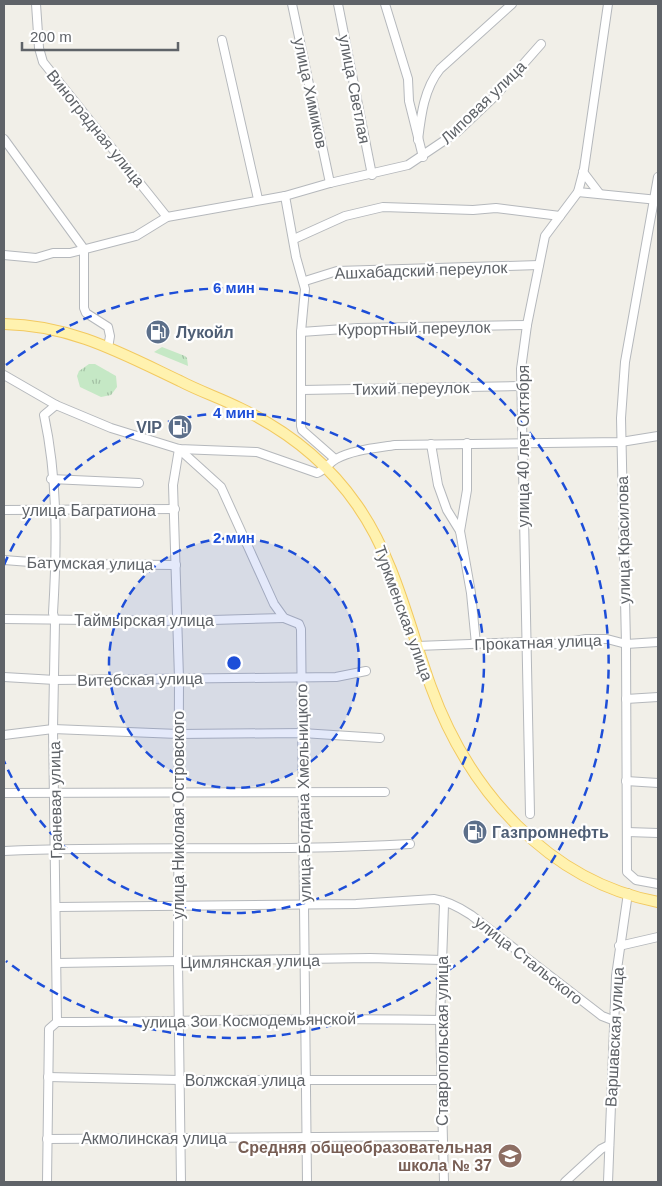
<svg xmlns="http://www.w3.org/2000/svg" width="662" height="1186" font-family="Helvetica,sans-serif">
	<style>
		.grass { fill: url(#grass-tufts) }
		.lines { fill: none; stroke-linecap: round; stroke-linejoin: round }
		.minor-casing { stroke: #b5b8bc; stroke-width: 10 }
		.major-casing { stroke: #f2c960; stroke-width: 12 }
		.minor { stroke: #fff; stroke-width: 8 }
		.major { stroke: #fff2af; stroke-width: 10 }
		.ring { fill: none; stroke: #1d4ed8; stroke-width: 2.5; stroke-dasharray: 9 6 }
		.labels { text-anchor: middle; stroke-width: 4.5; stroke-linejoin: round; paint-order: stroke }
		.street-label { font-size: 16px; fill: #5f6368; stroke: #fff }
		.service-label { font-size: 16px; font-weight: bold; fill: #4e5e75; stroke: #fff; text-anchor: start }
		.education-label { font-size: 16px; font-weight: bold; fill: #785e54; stroke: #fff; text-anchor: end }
		.centre { fill: #1d4ed8; stroke: #fff; stroke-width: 2.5 }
		.ring-label { font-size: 15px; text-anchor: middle; font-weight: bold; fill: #1d4ed8; stroke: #fff; stroke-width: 4.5; stroke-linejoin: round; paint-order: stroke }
	</style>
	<defs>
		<pattern id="grass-tufts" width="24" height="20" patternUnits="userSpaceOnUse" patternTransform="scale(1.25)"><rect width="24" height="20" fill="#c5e8c5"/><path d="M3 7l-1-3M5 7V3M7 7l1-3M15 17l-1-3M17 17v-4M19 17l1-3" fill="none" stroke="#a3c0a4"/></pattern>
	</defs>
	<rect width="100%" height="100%" fill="#f1efe8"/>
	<g class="grass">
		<polygon points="162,347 185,356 187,358 188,366 154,352"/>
		<polygon points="89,364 95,364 116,376 117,387 111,395 101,397 80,387 77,376 79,371"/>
	</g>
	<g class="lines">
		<defs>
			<g id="minor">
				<polyline points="36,4 39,48 43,62 167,217"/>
				<polyline points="292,4 330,183"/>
				<polyline points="338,4 372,175"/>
				<polyline points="385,4 408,79 409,101 423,157"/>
				<polyline points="222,40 258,199"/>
				<polyline points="4,139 84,249 84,308 86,313 108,327 110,336 108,348"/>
				<path d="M 418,140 C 421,115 424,89 440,69 L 512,4"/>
				<polyline points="583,172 599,193"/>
				<polyline points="658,177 625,362 621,418 626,644 627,872 636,880 658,884"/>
				<polyline points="578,192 658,200"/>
				<polyline points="285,196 296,257 305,289 301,332 301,426 302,430 335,459"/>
				<polyline points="294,239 345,216 383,207 473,210 496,208 560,216"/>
				<polyline points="4,255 36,258 53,253 70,253 136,236 167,217 285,196 330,183 408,165 457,132 496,95 541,44"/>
				<polyline points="305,281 337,271 539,265"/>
				<polyline points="301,332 358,328 527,325"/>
				<path d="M 4,375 L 56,405 L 111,428 L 179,449 L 257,452 L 317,473 C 326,469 329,463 336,459 C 352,450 376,448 395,445 L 621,442 L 658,436"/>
				<polyline points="302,390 520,386"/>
				<polyline points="431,444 438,485 447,510 460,531 471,593 476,644"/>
				<polyline points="179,449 221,487 274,604 284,618 299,624 301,629 307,1182"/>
				<polyline points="179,449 173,485 179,678 178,962 181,1182"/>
				<polyline points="51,479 139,483"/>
				<polyline points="4,510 175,509"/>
				<polyline points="460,531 467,490 467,443"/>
				<polyline points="4,560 56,564 176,565"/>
				<polyline points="4,619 177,621 284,618"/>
				<polyline points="417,646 526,642 557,644 586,639 607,639 626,644 658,642"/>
				<polyline points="4,677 55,680 336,677 366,671"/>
				<polyline points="626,699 658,697"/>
				<polyline points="4,735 53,729 178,734 302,733 380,738"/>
				<polyline points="626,781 658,783"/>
				<polyline points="4,793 385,792"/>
				<polyline points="530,814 521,369 527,325 545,236 578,192 584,169 608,4"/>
				<polyline points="627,832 658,833"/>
				<path d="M 4,851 C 139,845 274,852 410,844"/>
				<polyline points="442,901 444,905 440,1020 444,1182"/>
				<path d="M 57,907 L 356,904 L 434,899 C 448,901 459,907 471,915 L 602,1016 L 615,1021"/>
				<polyline points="619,946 658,937"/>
				<polyline points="58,963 370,958 442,960"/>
				<path d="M 57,1022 C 185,1022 313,1017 440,1020"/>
				<polyline points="48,1077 179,1080 442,1080"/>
				<polyline points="47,1139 442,1136"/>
				<path d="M 47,1182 L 49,1029 L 57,1022 L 53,729 L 55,621 L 53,613 C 57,547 58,480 44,415 L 56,405"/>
				<polyline points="565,1182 601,1149 609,1145"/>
				<polyline points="608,1182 616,976 628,893"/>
			</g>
			<path id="major" d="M 4,324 C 71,325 121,353 180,381 C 199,391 220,398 240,408 C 286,430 328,463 357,505 C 395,559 409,626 431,687 C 468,789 547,881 658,902"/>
		</defs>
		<use href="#minor" class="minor-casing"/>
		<use href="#major" class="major-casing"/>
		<use href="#minor" class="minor"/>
		<use href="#major" class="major"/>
	</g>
	<circle cx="234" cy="663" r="125" fill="#1d4ed8" fill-opacity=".12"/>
	<g class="ring">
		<circle cx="234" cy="663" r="125"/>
		<path d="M4 565A250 250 0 1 1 4 761"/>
		<path d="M6 365A375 375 0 1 1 6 961"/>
	</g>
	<defs>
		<symbol id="fuel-disc" viewBox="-11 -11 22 22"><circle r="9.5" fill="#5c6f8a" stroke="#fff"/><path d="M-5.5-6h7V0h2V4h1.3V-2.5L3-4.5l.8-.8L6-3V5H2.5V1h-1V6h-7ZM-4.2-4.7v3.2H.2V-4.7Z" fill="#fff"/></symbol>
		<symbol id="school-disc" viewBox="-11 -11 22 22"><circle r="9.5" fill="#8d6e63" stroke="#fff"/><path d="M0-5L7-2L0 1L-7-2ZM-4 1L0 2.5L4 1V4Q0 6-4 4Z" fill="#fff"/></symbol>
	</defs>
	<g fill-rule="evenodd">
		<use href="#fuel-disc" x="144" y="318" width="28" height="28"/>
		<use href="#fuel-disc" x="166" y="413" width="28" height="28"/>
		<use href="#fuel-disc" x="461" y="818" width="28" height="28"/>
		<use href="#school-disc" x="496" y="1142" width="28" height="28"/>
	</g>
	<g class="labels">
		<g class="street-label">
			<text transform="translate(355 89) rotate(79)" y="6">улица Светлая</text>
			<text transform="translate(311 93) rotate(78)" y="6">улица Химиков</text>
			<text transform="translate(483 102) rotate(-44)" y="6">Липовая улица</text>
			<text transform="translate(96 128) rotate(51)" y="6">Виноградная улица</text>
			<text transform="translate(421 270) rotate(-2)" y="6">Ашхабадский переулок</text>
			<text transform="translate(414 328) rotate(-1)" y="6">Курортный переулок</text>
			<text transform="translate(411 388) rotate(-1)" y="6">Тихий переулок</text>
			<text transform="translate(523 446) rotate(-90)" y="6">улица 40 лет Октября</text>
			<text x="89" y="516">улица Багратиона</text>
			<text transform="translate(623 540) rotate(-91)" y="6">улица Красилова</text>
			<text transform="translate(90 563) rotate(1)" y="6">Батумская улица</text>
			<text transform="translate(404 613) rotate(70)" y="6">Туркменская улица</text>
			<text x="144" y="626">Таймырская улица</text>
			<text transform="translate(538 642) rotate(-2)" y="6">Прокатная улица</text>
			<text transform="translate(140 679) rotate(-1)" y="6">Витебская улица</text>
			<text transform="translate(303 793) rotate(-91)" y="6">улица Богдана Хмельницкого</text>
			<text transform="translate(55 800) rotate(-91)" y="6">Граневая улица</text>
			<text transform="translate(178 815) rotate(-90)" y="6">улица Николая Островского</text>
			<text transform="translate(529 960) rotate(38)" y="6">улица Стальского</text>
			<text transform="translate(250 961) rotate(-1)" y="6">Цимлянская улица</text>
			<text transform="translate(249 1020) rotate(-1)" y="6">улица Зои Космодемьянской</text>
			<text transform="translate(614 1037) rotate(-87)" y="6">Варшавская улица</text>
			<text transform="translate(442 1041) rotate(-90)" y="6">Ставропольская улица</text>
			<text x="245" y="1086">Волжская улица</text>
			<text x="154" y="1144">Акмолинская улица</text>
		</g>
		<g class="service-label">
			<text x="176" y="338">Лукойл</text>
			<text x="162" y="433" text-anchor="end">VIP</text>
			<text x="492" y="838">Газпромнефть</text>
		</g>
		<g class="education-label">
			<text x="492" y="1153">Средняя общеобразовательная<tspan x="492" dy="18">школа № 37</tspan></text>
		</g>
	</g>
	<circle cx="234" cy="663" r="8" class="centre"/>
	<g class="ring-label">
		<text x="234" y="293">6 мин</text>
		<text x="234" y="418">4 мин</text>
		<text x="234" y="543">2 мин</text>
	</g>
	<rect width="662" height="1186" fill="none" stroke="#5f6368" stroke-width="10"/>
	<path d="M22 42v8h156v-8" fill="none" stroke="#5f6368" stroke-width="2.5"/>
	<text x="30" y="42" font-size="15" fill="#5f6368" stroke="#ffffff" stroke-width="4" paint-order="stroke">200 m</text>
</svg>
